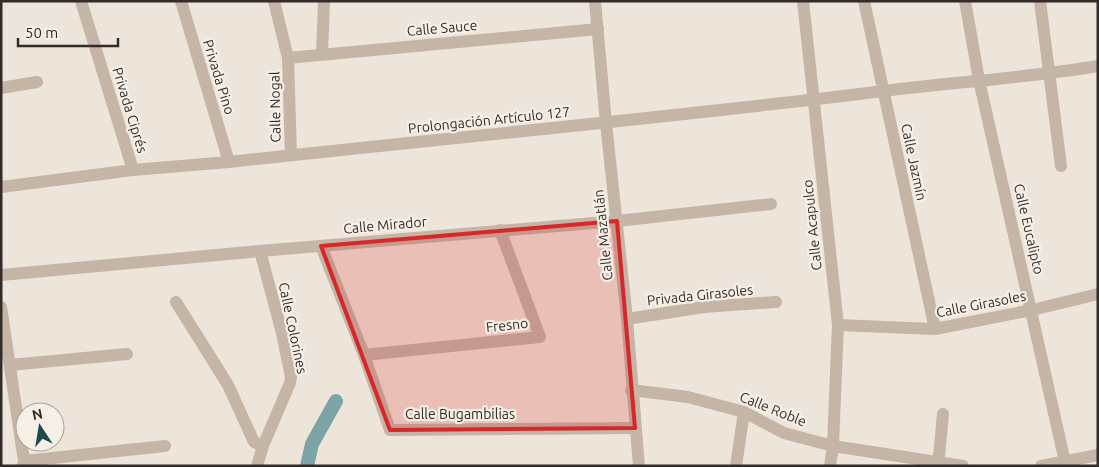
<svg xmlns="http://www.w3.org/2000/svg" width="1099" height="467" font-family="Ubuntu,sans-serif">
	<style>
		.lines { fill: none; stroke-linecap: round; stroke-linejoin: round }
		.canal { stroke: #7ca4a7; stroke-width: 14 }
		.minor { stroke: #c4b5a7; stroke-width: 12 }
		.marked { fill: #d62828; fill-opacity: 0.2; stroke: #d62828; stroke-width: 4; stroke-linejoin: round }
		.labels { text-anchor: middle; stroke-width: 4.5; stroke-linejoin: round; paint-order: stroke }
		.street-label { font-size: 14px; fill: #322b27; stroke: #f6efe5 }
	</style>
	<rect width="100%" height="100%" fill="#eee5da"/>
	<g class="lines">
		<polyline class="canal" points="307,466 312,444 336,401"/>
		<g class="minor">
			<polyline points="81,1 133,170"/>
			<polyline points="181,1 229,162"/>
			<polyline points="274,1 288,58 291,155"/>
			<polyline points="595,1 606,123 627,319 639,466"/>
			<polyline points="803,1 838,325 833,446 830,466"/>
			<polyline points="864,1 935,329"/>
			<polyline points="965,1 979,80 1065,462"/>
			<polyline points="1040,1 1061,166"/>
			<polyline points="322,54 324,1"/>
			<polyline points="288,58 598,29"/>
			<polyline points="1,88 37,82"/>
			<path d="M 1,187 L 133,170 L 229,162 C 447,138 666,118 884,91 C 955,82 1027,78 1098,66"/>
			<polyline points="321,246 364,355 390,430 635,428"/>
			<polyline points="1,275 260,251 617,221 771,204"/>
			<polyline points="176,302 228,385 254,442 263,446"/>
			<polyline points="1,307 24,461 23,466"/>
			<polyline points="627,319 704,307 776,302"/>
			<polyline points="838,325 935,329 1032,310 1098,294"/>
			<polyline points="364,355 540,337 500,230"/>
			<polyline points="10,365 127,354"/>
			<polyline points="631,390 688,397 744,412 784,433 833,446 963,466"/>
			<polyline points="24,461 165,446"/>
			<polyline points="257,466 263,446 290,383 291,377 282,333 260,251"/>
			<polyline points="736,466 744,412"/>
			<polyline points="938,466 943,414"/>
			<polyline points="1041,466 1098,455"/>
		</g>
	</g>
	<path class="marked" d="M 617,221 L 635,428 L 390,430 L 321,246 Z"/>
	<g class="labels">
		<g class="street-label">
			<text transform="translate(442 28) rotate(-5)" y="5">Calle Sauce</text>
			<text transform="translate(219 77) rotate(73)" y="5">Privada Pino</text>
			<text transform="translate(275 107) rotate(-91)" y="5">Calle Nogal</text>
			<text transform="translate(130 110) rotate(73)" y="5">Privada Ciprés</text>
			<text transform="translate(489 120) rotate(-6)" y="5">Prolongación Artículo 127</text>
			<text transform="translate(914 162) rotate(78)" y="5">Calle Jazmín</text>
			<text transform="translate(385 225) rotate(-5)" y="5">Calle Mirador</text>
			<text transform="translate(812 225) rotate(-96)" y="5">Calle Acapulco</text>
			<text transform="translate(1029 229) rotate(77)" y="5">Calle Eucalipto</text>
			<text transform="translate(603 235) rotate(-96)" y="5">Calle Mazatlán</text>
			<text transform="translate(700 295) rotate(-6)" y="5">Privada Girasoles</text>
			<text transform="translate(981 304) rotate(-11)" y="5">Calle Girasoles</text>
			<text transform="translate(507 325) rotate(-6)" y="5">Fresno</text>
			<text transform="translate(293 328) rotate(78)" y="5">Calle Colorines</text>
			<text transform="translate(773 409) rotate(22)" y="5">Calle Roble</text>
			<text x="460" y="419">Calle Bugambilias</text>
		</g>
	</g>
	<rect width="1099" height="467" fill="none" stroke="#322b27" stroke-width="5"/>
	<g transform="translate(40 427) rotate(348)"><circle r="24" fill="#f6efe5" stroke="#a8a199"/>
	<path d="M0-4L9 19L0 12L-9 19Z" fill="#224a4e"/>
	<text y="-8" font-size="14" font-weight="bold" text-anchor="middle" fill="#322b27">N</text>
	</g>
	<path d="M18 38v8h100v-8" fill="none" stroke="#322b27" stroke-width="2.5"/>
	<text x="25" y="38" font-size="15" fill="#322b27" stroke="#f6efe5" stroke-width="4" paint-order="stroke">50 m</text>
</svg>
